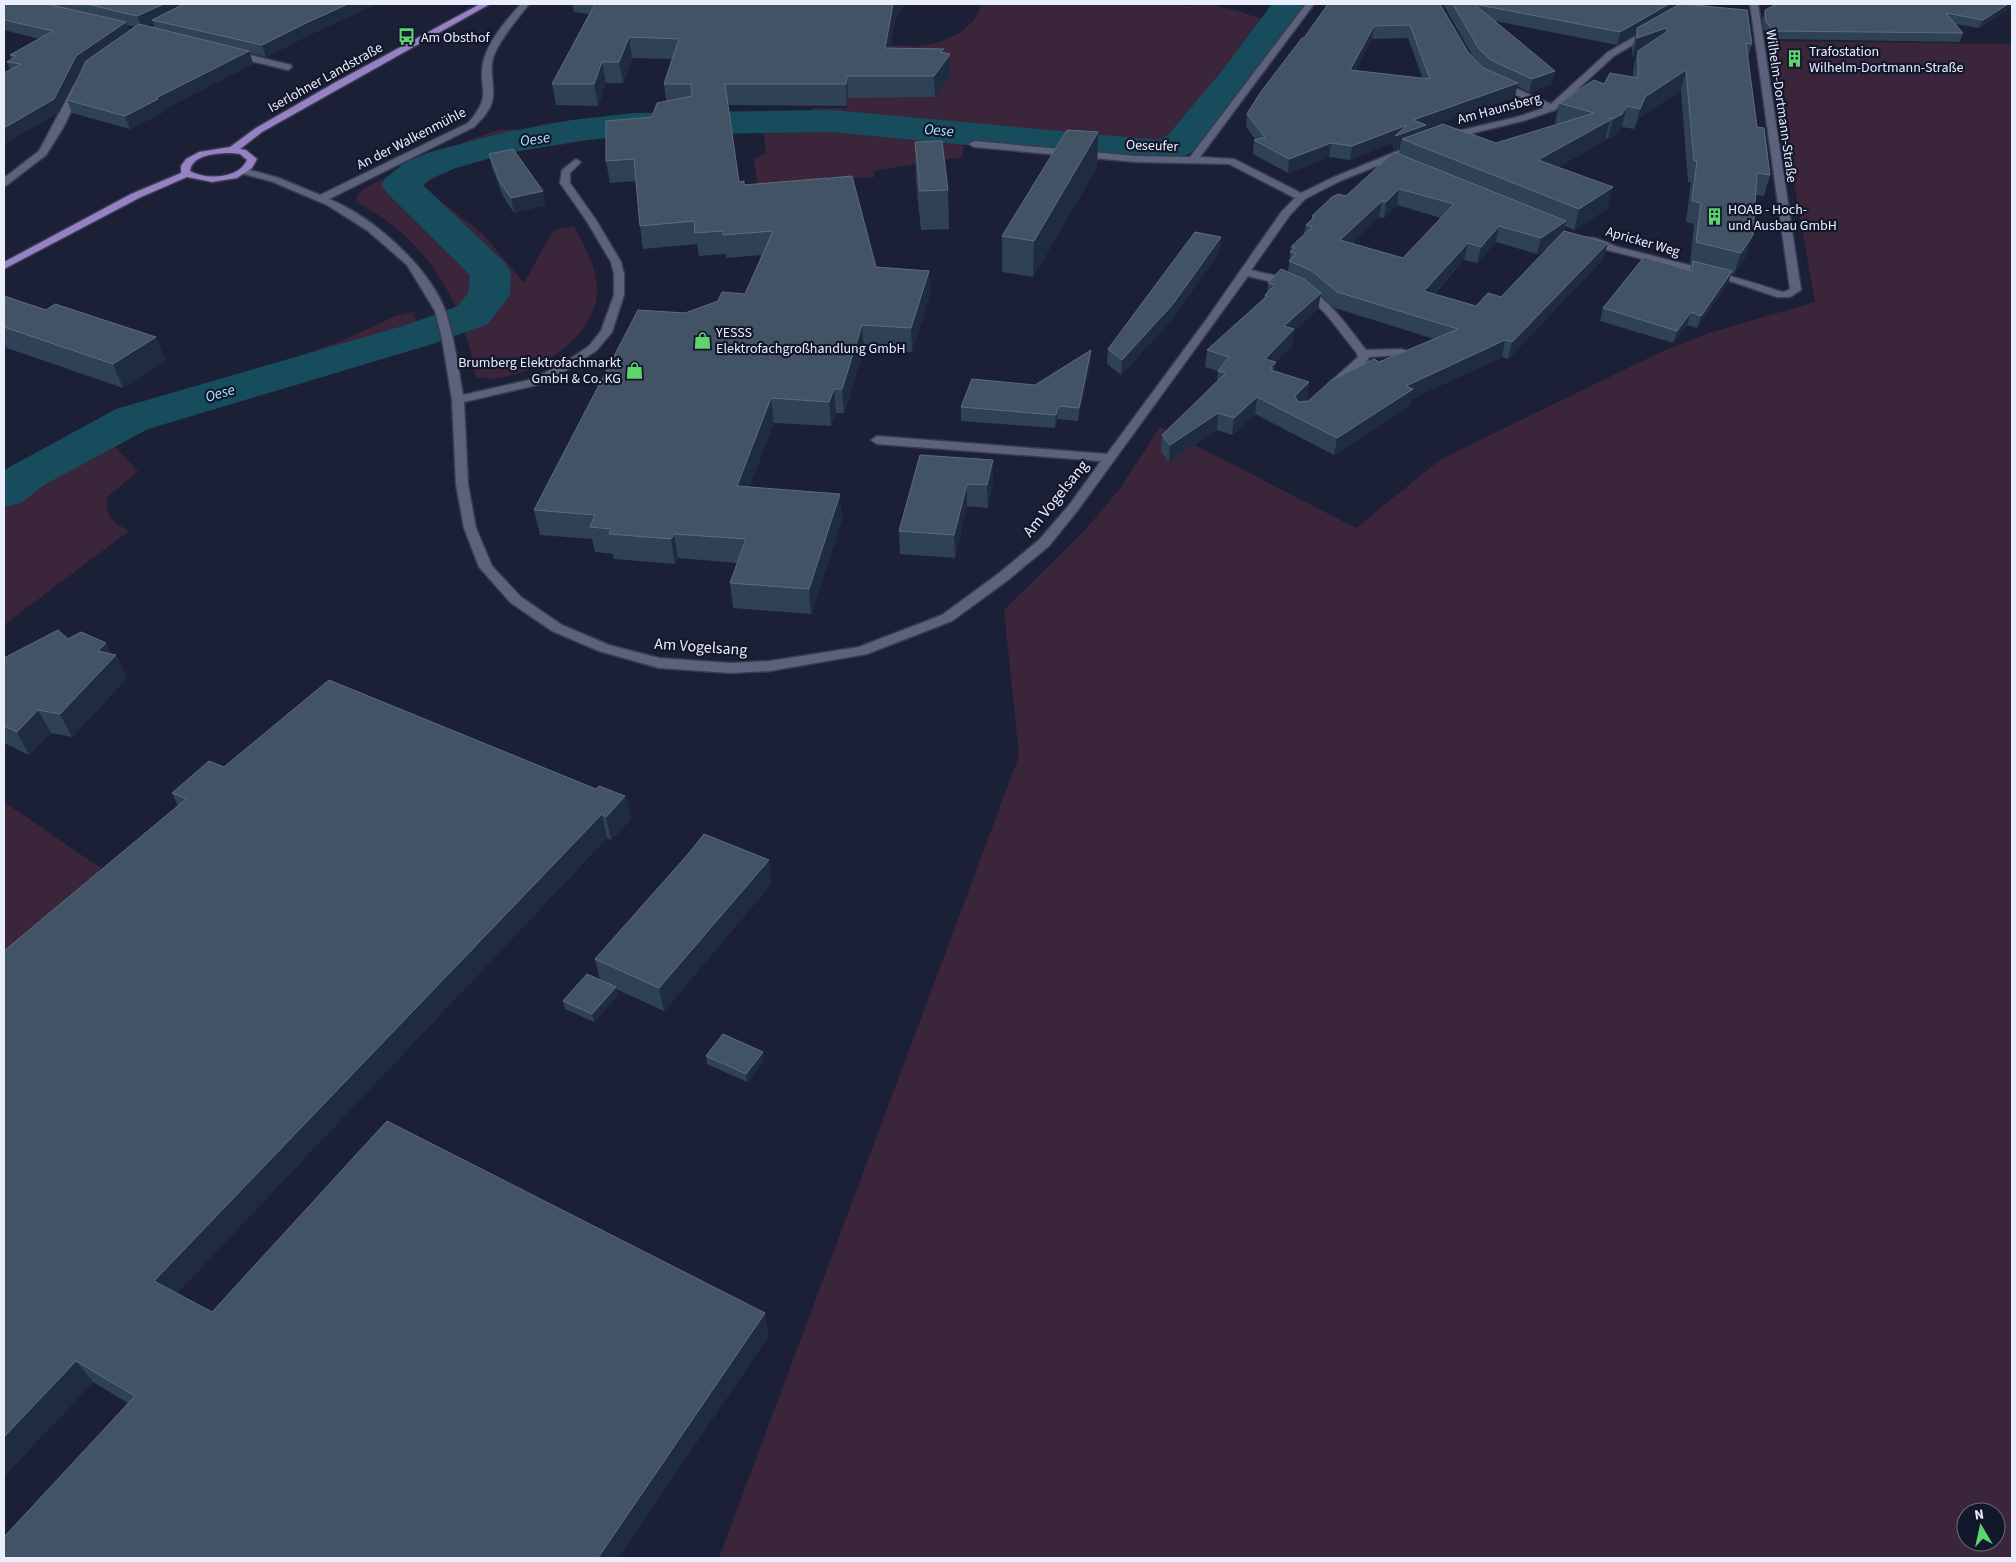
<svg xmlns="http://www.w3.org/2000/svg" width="2016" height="1562" font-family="'Source Sans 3',sans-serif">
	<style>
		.green { fill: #3a253a; fill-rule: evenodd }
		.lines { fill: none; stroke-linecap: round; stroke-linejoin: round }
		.river { fill: #174c5d; fill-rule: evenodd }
		.minor-casing { stroke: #393b4e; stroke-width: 3 }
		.major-casing { stroke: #393b4e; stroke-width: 3 }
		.minor { fill: #5c627b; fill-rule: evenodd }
		.major { fill: #9581c4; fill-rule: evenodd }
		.wall { fill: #2f4154; fill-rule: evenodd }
		.shaded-wall { fill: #1f2c40 }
		.building { fill: #435366; stroke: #5d6c7d; fill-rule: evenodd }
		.labels { text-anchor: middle; stroke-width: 4.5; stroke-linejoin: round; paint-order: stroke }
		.far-poi-label { font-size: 14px; fill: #eaedfc; stroke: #13172c; text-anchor: start }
		.far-street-label { font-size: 14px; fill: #eaedfc; stroke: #13172c }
		.far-water-label { font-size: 15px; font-style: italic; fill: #a5e6fe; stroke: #13172c }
		.street-label { font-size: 16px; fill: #eaedfc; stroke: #13172c }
	</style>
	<rect width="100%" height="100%" fill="#1c2036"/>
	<g class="green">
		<path d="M 980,4 L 1175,4 L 1191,6 C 1207,0 1247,13 1263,20 C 1229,59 1199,101 1167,141 L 1160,145 C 1113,146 1067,140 1021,134 C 977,128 933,124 889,120 C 771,111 648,114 532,133 L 532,127 C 557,119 586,120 612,119 C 679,115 745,114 812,115 L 813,108 L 847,108 L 853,69 C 862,64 883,47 892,45 C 900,45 908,46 915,46 C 941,45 971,33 981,7 Z"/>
		<path d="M 1772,41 L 2012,44 L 2012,1558 L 719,1558 L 1019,756 L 1004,610 L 1085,530 L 1119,490 L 1160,427 L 1356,528 L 1441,459 L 1663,351 L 1709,333 L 1815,302 L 1773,63 ZM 1966,1512 L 1996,1512 L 1996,1542 L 1966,1542 Z"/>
		<path d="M 817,126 L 964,139 L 962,157 L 873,171 L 875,177 L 758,186 L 754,160 L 766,152 L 763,131 C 706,131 647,131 590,139 C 578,140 550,151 541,144 L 542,142 C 632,125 725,125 817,126 Z"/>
		<path d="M 513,129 L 521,134 L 528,146 C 492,156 455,163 424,185 L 424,188 L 483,234 L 524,283 L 552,232 L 558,229 L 574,226 C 584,246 596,265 597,288 C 598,335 541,371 500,378 C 492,380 484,378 476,377 C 463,300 427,239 356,202 L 358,194 L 367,187 L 427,156 L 497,130 Z"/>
		<path d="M 413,312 L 426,345 L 297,385 L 168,421 L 122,438 L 114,446 L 138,471 L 107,497 C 105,517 112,522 129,531 L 4,625 L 4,479 L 57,445 L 106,420 L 226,382 L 342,341 L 395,316 Z"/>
		<polygon points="4,802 108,873 4,963"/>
	</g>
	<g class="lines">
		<polygon class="river" points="1272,4 1304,4 1245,86 1194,151 1178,159 1165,162 1142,162 832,132 634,135 572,142 509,153 456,168 430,179 423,185 505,263 511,272 510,295 488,324 436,343 148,429 44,485 21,503 4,507 4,470 116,409 406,325 458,306 468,293 470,275 387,193 381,185 387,177 404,163 430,152 506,132 572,120 634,113 832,110 1159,140 1168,135 1221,72"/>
		<defs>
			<g id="minor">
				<path d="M 521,4 L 529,4 C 517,20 502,36 494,55 C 488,71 496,87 492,102 C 489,112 481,120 474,127 L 329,199 C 373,217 431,268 446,313 C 455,340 458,368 463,395 L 529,380 L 563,364 L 589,346 L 601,331 L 614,295 L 614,274 L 611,262 L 586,220 L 560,183 L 562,170 L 576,159 L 581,162 L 570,173 L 570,183 L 596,220 L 621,262 L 624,274 L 624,295 L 612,332 L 597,350 L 571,368 L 537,385 L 464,402 L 468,484 L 476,528 L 492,566 L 521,597 L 562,625 L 609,645 L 659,658 L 730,663 L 770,661 L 859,647 L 942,615 L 998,574 L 1039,540 L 1070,504 L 1101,461 L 877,444 L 871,440 L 877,436 L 1107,454 L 1206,320 L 1282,211 L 1295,198 L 1229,164 L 1136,162 L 974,147 L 969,144 L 974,141 L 1136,156 L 1190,157 L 1306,4 L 1314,4 L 1200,157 L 1234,159 L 1301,193 L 1334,177 L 1415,144 L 1421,144 L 1421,148 L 1340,181 L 1305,199 L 1290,215 L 1251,270 C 1271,275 1294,278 1311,290 C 1331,302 1352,332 1366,350 L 1402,349 L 1408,352 L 1402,355 L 1369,357 L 1368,360 L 1338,386 L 1330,386 L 1328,384 L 1330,382 L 1358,357 L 1356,352 C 1340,333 1324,307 1303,294 C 1287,284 1266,281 1248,276 L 1078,510 L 1049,546 L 1008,580 L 952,621 L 867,654 L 770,671 L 730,673 L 659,668 L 599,651 L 552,631 L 511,603 L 479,567 L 464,528 L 456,484 L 452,400 L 442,339 L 435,311 L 407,265 L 368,231 L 327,205 L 273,182 L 240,173 L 238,171 L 243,168 L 279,178 L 320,195 L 468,123 C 495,93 476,89 484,59 C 490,39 507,19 521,4 Z"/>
				<polygon points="1696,4 1707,4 1684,15 1677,13"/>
				<path d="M 1750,4 L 1758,4 L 1801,290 L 1790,297 L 1777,297 L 1730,281 L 1607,250 L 1583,240 L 1584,238 C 1595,235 1608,244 1618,247 C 1672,261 1726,273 1779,291 L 1784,292 L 1790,289 Z"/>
				<polygon points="1650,28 1653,29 1653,33 1614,56 1555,110 1523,121 1444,140 1439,137 1441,135 1517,117 1544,108 1496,86 1496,82 1502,82 1551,104 1608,52"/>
				<polygon points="233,51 291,65 292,67 288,70 230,56 229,54"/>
				<polygon points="78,84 83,87 63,128 46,155 7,185 4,186 4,178 39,151 73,87"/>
			</g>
			<path id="major" d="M 480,4 L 490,4 L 262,132 L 240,149 L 246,150 L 257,159 L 252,168 L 237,178 L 212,182 L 187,177 L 139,198 L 4,269 L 4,262 L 131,194 L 181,173 L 181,166 L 186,159 L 199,152 L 230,147 L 256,128 L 336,82 ZM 232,153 L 240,154 L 247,160 C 239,179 206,180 190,171 C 192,154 219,153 232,153 Z"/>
		</defs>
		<use href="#minor" class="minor-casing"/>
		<use href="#major" class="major-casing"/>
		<use href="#minor" class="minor"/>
		<use href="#major" class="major"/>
	</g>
	<g class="wall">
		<path d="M 4,4 L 376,4 L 309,35 L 266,57 L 250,53 L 253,64 L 162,110 L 163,112 L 130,129 L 72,113 L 67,100 L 83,67 L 81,68 L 59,112 L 4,144 L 4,73 L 10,70 L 7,62 L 12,59 L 10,55 L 39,39 L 4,30 ZM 153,23 L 154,28 L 145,26 ZM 127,25 L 136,27 L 130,31 Z"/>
		<polygon points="572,4 906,4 895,18 890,48 944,49 944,53 950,54 951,75 935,97 848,98 847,106 728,105 739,182 744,185 829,180 876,267 929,271 930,294 912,352 864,349 844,413 836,413 831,426 774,423 749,487 842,519 811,614 733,608 730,583 737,563 678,558 675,564 614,559 613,554 595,552 592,539 540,535 534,510 685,313 745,294 762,255 726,258 726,254 699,256 697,244 643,249 640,226 636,181 610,183 606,161 652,117 666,101 664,84 672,59 632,58 623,83 606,83 598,106 556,105 552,84 589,14 574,12"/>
		<path d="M 1440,4 L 1468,52 L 1475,60 L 1443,4 L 1694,4 L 1694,5 L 1752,44 L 1748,57 L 1757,127 L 1770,175 L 1764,196 L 1756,195 L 1746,256 L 1734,274 L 1731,274 L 1728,283 L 1697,328 L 1687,325 L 1673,343 L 1600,321 L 1603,308 L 1690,270 L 1692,264 L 1690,264 L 1694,224 L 1686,222 L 1691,182 L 1688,182 L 1681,90 L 1640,117 L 1634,129 L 1622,127 L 1617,134 L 1608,139 L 1605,138 L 1605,140 L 1558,167 L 1608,208 L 1574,230 L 1565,226 L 1564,231 L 1603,259 L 1508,359 L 1502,357 L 1411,399 L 1409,406 L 1334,455 L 1255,414 L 1232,435 L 1217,430 L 1169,462 L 1161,452 L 1162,435 L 1217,381 L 1218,371 L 1205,367 L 1207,350 L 1264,298 L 1265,295 L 1267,293 L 1268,283 L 1288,272 L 1291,247 L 1304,234 L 1306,225 L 1312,219 L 1312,216 L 1346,196 L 1399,154 L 1400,147 L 1393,150 L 1394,142 L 1350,160 L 1329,157 L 1288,173 L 1253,154 L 1254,140 L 1256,140 L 1246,127 L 1247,114 L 1304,38 ZM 1495,21 L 1617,45 L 1636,34 L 1632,48 L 1632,57 L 1636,56 L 1633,71 L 1633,77 L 1604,84 L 1559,103 L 1555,123 L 1558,124 L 1496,143 L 1425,130 L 1426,128 L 1515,97 L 1517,86 L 1529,92 L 1552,84 L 1555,71 ZM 1408,38 L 1423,79 L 1355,70 L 1372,39 ZM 1397,205 L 1441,218 L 1403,258 L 1352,243 L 1379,217 L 1384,218 ZM 1496,242 L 1537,254 L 1550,246 L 1501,297 L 1476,306 L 1434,294 L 1464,260 L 1477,263 ZM 1320,296 L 1335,308 L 1434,339 L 1379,362 L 1308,401 L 1304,402 L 1307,399 L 1309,382 L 1275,371 L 1276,362 L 1292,346 L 1293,332 L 1318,309 Z"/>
		<polygon points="2012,4 2012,7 1979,28 1955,24 1963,33 1960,42 1772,39 1764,30 1762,19 1765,10"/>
		<polygon points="1098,132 1097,167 1033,277 1002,272 1002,236"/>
		<polygon points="915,142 948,190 949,229 921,230 916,181"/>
		<polygon points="489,154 546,205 514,213 503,196 492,168"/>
		<polygon points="1220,251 1172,319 1121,375 1107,364 1108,349"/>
		<polygon points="4,296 46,310 156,337 165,361 123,388 7,348 4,350"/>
		<polygon points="1090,364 1078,421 1057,419 1055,428 961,421 961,407 1035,385"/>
		<polygon points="993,460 993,482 988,508 967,506 955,558 900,554 899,531"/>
		<polygon points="68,639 106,643 111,654 116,655 127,678 72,737 51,733 29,755 4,743 4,658"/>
		<polygon points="224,767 596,789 625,796 631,819 611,840 607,838 177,1293 212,1312 769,1335 618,1558 4,1558 128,1403 93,1382 4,1476 178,806 172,793"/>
		<polygon points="772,883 664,1011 616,989 618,995 594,1022 565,1009 563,1001 600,980 595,959"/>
		<polygon points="706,1056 764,1060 747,1082 707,1064"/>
	</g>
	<g class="shaded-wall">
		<polygon points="164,4 193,4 152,20 153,23 141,28 137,16"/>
		<polygon points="348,4 376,4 309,35 266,57 262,45 306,23"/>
		<polygon points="893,4 906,4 895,18 886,69 885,48"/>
		<polygon points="1669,4 1694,4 1692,13 1637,28 1636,34 1617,45 1620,32"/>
		<polygon points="2008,4 2012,4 2012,7 1979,28 1983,20"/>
		<polygon points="126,22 130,34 81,68 59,112 4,144 4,128 76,56"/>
		<polygon points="1374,26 1372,39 1348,83 1350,70"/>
		<polygon points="1666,28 1661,47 1638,51 1636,56 1632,57 1637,38"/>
		<polygon points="629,37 632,58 623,83 619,62"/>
		<polygon points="944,49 944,62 950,54 951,75 935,97 934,76 941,52"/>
		<polygon points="249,51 253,64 162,110 163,112 130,129 125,116 156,98"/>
		<polygon points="602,62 606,83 598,106 594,84"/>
		<polygon points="1686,70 1681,90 1640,117 1634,129 1640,109 1645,97"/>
		<polygon points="1555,71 1552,84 1529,92 1532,79"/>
		<polygon points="847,76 848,98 847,106 846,84"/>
		<polygon points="1518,83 1515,97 1426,128 1424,139 1402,139 1400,147 1393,150 1394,142 1350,160 1352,146 1413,120"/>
		<polygon points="1627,106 1622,127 1617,134 1608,139 1613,119"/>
		<polygon points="1610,120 1605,140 1533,181 1538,160"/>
		<polygon points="1098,132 1097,167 1033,277 1034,241"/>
		<polygon points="1331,143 1329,157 1288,173 1289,159"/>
		<polygon points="1613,187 1608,208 1574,230 1579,209"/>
		<polygon points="1399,189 1397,205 1384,218 1386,202"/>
		<polygon points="543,191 546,205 514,213 511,198"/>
		<polygon points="1382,201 1379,217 1338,256 1340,240"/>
		<polygon points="1566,221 1562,237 1537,254 1541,238"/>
		<polygon points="1499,226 1496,242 1477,263 1481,247"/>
		<polygon points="1753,235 1746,256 1734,274 1741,253"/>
		<polygon points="1221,237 1220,251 1172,319 1121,375 1122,360"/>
		<polygon points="1468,243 1464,260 1421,307 1424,291"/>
		<polygon points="1608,243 1603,259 1508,359 1512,342"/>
		<polygon points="929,271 930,294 912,352 911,328"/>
		<polygon points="1732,271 1728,283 1697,328 1701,316"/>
		<polygon points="1321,293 1318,309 1293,332 1292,346 1263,376 1265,359 1284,326"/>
		<polygon points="1691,312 1687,325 1673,343 1677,331"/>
		<polygon points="862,325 864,349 844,413 842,389"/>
		<polygon points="156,337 165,361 123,388 113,364"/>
		<polygon points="1505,340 1502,357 1411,399 1409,406 1334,455 1337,438 1406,386"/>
		<polygon points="4,342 7,348 4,350"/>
		<polygon points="1091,350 1090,364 1078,421 1079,408"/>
		<polygon points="1276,362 1274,379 1271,367"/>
		<polygon points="1309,382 1307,399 1292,413 1295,396"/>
		<polygon points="834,389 836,413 831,426 829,402"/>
		<polygon points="1257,397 1255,414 1232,435 1234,418"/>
		<polygon points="771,398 774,423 740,511 737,486"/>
		<polygon points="1058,406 1057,419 1055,428 1056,415"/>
		<polygon points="1218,413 1217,430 1169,462 1170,445"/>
		<polygon points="993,460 993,482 988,508 987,485"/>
		<polygon points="967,484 967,506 955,558 954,535"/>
		<polygon points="840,494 842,519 811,614 809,589"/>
		<polygon points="674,534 678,558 675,564 671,539"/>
		<polygon points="106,643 113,658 116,655 127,678 72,737 60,714 98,651"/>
		<polygon points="38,710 51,733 29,755 17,732"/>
		<polygon points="625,796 631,819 611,840 606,817"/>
		<polygon points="602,814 607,838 169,1302 154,1281"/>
		<polygon points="769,860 772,883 664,1011 659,988"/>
		<polygon points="616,987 618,995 594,1022 592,1014"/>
		<polygon points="763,1052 764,1060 747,1082 746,1074"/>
		<polygon points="765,1313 769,1335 618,1558 598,1558"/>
		<polygon points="76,1361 93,1382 4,1476 4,1437"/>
	</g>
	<g class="building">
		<polygon points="4,4 47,4 126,22 76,56 54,99 4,128 4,82 5,81 4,81 4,73 21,64 7,62 16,56 10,55 53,31 4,20"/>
		<polygon points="86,4 164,4 137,16"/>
		<polygon points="184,4 348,4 306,23 262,45 152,20"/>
		<polygon points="595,4 893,4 885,48 944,49 941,52 950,54 934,76 847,76 846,84 725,84 739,182 744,181 744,185 828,178 828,180 830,178 852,176 876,267 929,271 911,328 862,325 842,389 834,389 829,402 771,398 737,486 840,494 809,589 730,583 746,539 674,534 671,539 609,534 611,529 590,527 595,515 534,510 638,310 685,313 718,301 722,292 745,294 773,231 723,235 723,231 695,233 694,221 640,226 634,159 606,161 606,121 652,117 657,103 692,96 691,84 664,84 679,39 629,37 619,62 602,62 594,84 552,84"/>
		<path d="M 1328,4 L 1440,4 L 1468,52 L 1483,68 L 1518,83 L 1413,120 L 1426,125 L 1395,136 L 1407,125 L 1352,146 L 1331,143 L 1289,159 L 1254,140 L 1265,137 L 1247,114 L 1260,93 L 1302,38 L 1304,38 ZM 1410,25 L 1430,79 L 1350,70 L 1374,26 Z"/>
		<polygon points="1453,4 1669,4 1620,32 1474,4 1555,71 1532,79 1491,60 1479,49"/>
		<polygon points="1680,4 1747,10 1752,44 1746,43 1757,127 1764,128 1770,175 1757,173 1753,235 1741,253 1696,242 1701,203 1692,201 1697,161 1694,161 1686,70 1645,97 1640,109 1627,106 1622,114 1613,119 1609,118 1610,120 1538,160 1613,187 1579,209 1402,139 1443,124 1496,143 1594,113 1559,103 1594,80 1604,84 1610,73 1638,78 1638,51 1668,31 1666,28 1637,38 1637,28"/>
		<polygon points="1777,4 2008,4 1983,20 1946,13 1963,33 1774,31 1766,22 1765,10"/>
		<polygon points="139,24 249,51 156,98 158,99 125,116 67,100 86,61"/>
		<polygon points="1067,130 1098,132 1034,241 1002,236"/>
		<polygon points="942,141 948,190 920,191 915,142"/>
		<polygon points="513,149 543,191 511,198 500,182 489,154"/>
		<path d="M 1394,152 L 1566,221 L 1541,238 L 1499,226 L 1481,247 L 1468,243 L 1424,291 L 1476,306 L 1488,293 L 1501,297 L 1564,231 L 1608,243 L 1512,342 L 1505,340 L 1406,386 L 1413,389 L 1337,438 L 1257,397 L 1234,418 L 1218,413 L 1170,445 L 1162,435 L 1226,373 L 1218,371 L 1229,357 L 1207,350 L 1267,296 L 1265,295 L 1275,285 L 1268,283 L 1281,269 L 1304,279 L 1321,293 L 1284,326 L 1294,329 L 1265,359 L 1276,362 L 1271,367 L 1273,368 L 1271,370 L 1309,382 L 1295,396 L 1298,402 L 1308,401 L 1332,380 L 1374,359 L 1379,362 L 1458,329 L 1337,292 L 1312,271 L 1289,261 L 1296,253 L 1290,252 L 1295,247 L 1291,247 L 1312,227 L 1306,225 L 1314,217 L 1312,216 L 1332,197 L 1338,194 L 1346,196 ZM 1399,189 L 1454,204 L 1403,258 L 1340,240 L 1382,201 L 1386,202 Z"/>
		<polygon points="1195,232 1221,237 1173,304 1122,360 1108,349"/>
		<polygon points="1644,257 1692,271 1693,261 1732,271 1701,316 1691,312 1677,331 1603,308"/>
		<polygon points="4,296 46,310 55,304 156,337 113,364 4,327"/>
		<polygon points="1091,350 1079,408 1058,406 1056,415 961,407 972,379 1035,385"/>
		<polygon points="920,455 993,460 987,485 967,484 954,535 899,531"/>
		<polygon points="58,630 68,639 81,632 106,643 98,651 116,655 60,714 38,710 17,732 4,726 4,658"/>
		<polygon points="329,680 596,789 599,786 625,796 606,817 602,814 154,1281 212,1312 387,1121 765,1313 598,1558 4,1558 4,1537 135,1396 76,1361 4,1437 4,951 186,799 172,793 209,761 224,767"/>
		<polygon points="704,834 769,860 659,988 595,959 689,853"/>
		<polygon points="587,974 616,987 592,1014 563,1001"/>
		<polygon points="723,1034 763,1052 746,1074 706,1056"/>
	</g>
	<defs>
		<symbol id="bus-bare" viewBox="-9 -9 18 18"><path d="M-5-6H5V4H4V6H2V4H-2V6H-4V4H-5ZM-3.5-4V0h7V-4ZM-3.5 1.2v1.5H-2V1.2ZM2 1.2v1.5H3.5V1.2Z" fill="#5dd56c" stroke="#13172c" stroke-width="2.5" paint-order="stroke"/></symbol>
		<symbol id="building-bare" viewBox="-9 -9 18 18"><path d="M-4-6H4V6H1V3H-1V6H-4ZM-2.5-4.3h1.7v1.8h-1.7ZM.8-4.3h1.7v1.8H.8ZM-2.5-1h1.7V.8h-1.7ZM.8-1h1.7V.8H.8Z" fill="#5dd56c" stroke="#13172c" stroke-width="2.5" paint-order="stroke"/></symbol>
		<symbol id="shop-bare" viewBox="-9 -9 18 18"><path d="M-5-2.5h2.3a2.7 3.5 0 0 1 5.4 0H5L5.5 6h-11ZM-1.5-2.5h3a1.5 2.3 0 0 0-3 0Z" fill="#5dd56c" stroke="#13172c" stroke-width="2.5" paint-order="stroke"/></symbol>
	</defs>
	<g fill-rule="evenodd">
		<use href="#bus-bare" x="394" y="24" width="25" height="25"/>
		<use href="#building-bare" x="1782" y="46" width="25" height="25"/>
		<use href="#building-bare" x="1702" y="204" width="25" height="25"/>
		<use href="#shop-bare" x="690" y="328" width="25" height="25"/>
		<use href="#shop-bare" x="622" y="358" width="25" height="25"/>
	</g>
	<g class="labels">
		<g class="far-poi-label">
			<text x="421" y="42">Am Obsthof</text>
			<text x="1809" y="56">Trafostation<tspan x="1809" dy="16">Wilhelm-Dortmann-Straße</tspan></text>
			<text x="1728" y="214">HOAB - Hoch-<tspan x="1728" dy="16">und Ausbau GmbH</tspan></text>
			<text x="716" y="337">YESSS<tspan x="716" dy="16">Elektrofachgroßhandlung GmbH</tspan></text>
			<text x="621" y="367" text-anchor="end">Brumberg Elektrofachmarkt<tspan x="621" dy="16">GmbH &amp; Co. KG</tspan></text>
		</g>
		<g class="far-street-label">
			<text transform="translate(325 77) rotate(-29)" y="5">Iserlohner Landstraße</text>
			<text transform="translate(1782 106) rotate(82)" y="5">Wilhelm-Dortmann-Straße</text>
			<text transform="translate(1499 108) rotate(-15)" y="5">Am Haunsberg</text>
			<text transform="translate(411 138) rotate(-27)" y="5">An der Walkenmühle</text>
			<text transform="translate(1152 145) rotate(2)" y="5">Oeseufer</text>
			<text transform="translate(1643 241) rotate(16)" y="5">Apricker Weg</text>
		</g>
		<g class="far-water-label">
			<text transform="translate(939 130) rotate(5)" y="5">Oese</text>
			<text transform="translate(535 139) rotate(-8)" y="5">Oese</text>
			<text transform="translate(220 393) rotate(-16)" y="5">Oese</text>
		</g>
		<g class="street-label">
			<text transform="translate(1055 498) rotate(-51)" y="6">Am Vogelsang</text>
			<text transform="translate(701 646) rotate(4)" y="6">Am Vogelsang</text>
		</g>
	</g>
	<rect width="2016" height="1562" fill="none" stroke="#eaedfc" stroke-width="10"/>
	<g transform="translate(1981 1527) rotate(351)"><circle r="24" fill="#13172c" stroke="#696d7f"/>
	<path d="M0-4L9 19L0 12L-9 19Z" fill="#5dd56c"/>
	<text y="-8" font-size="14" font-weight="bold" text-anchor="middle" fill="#eaedfc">N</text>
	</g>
</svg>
